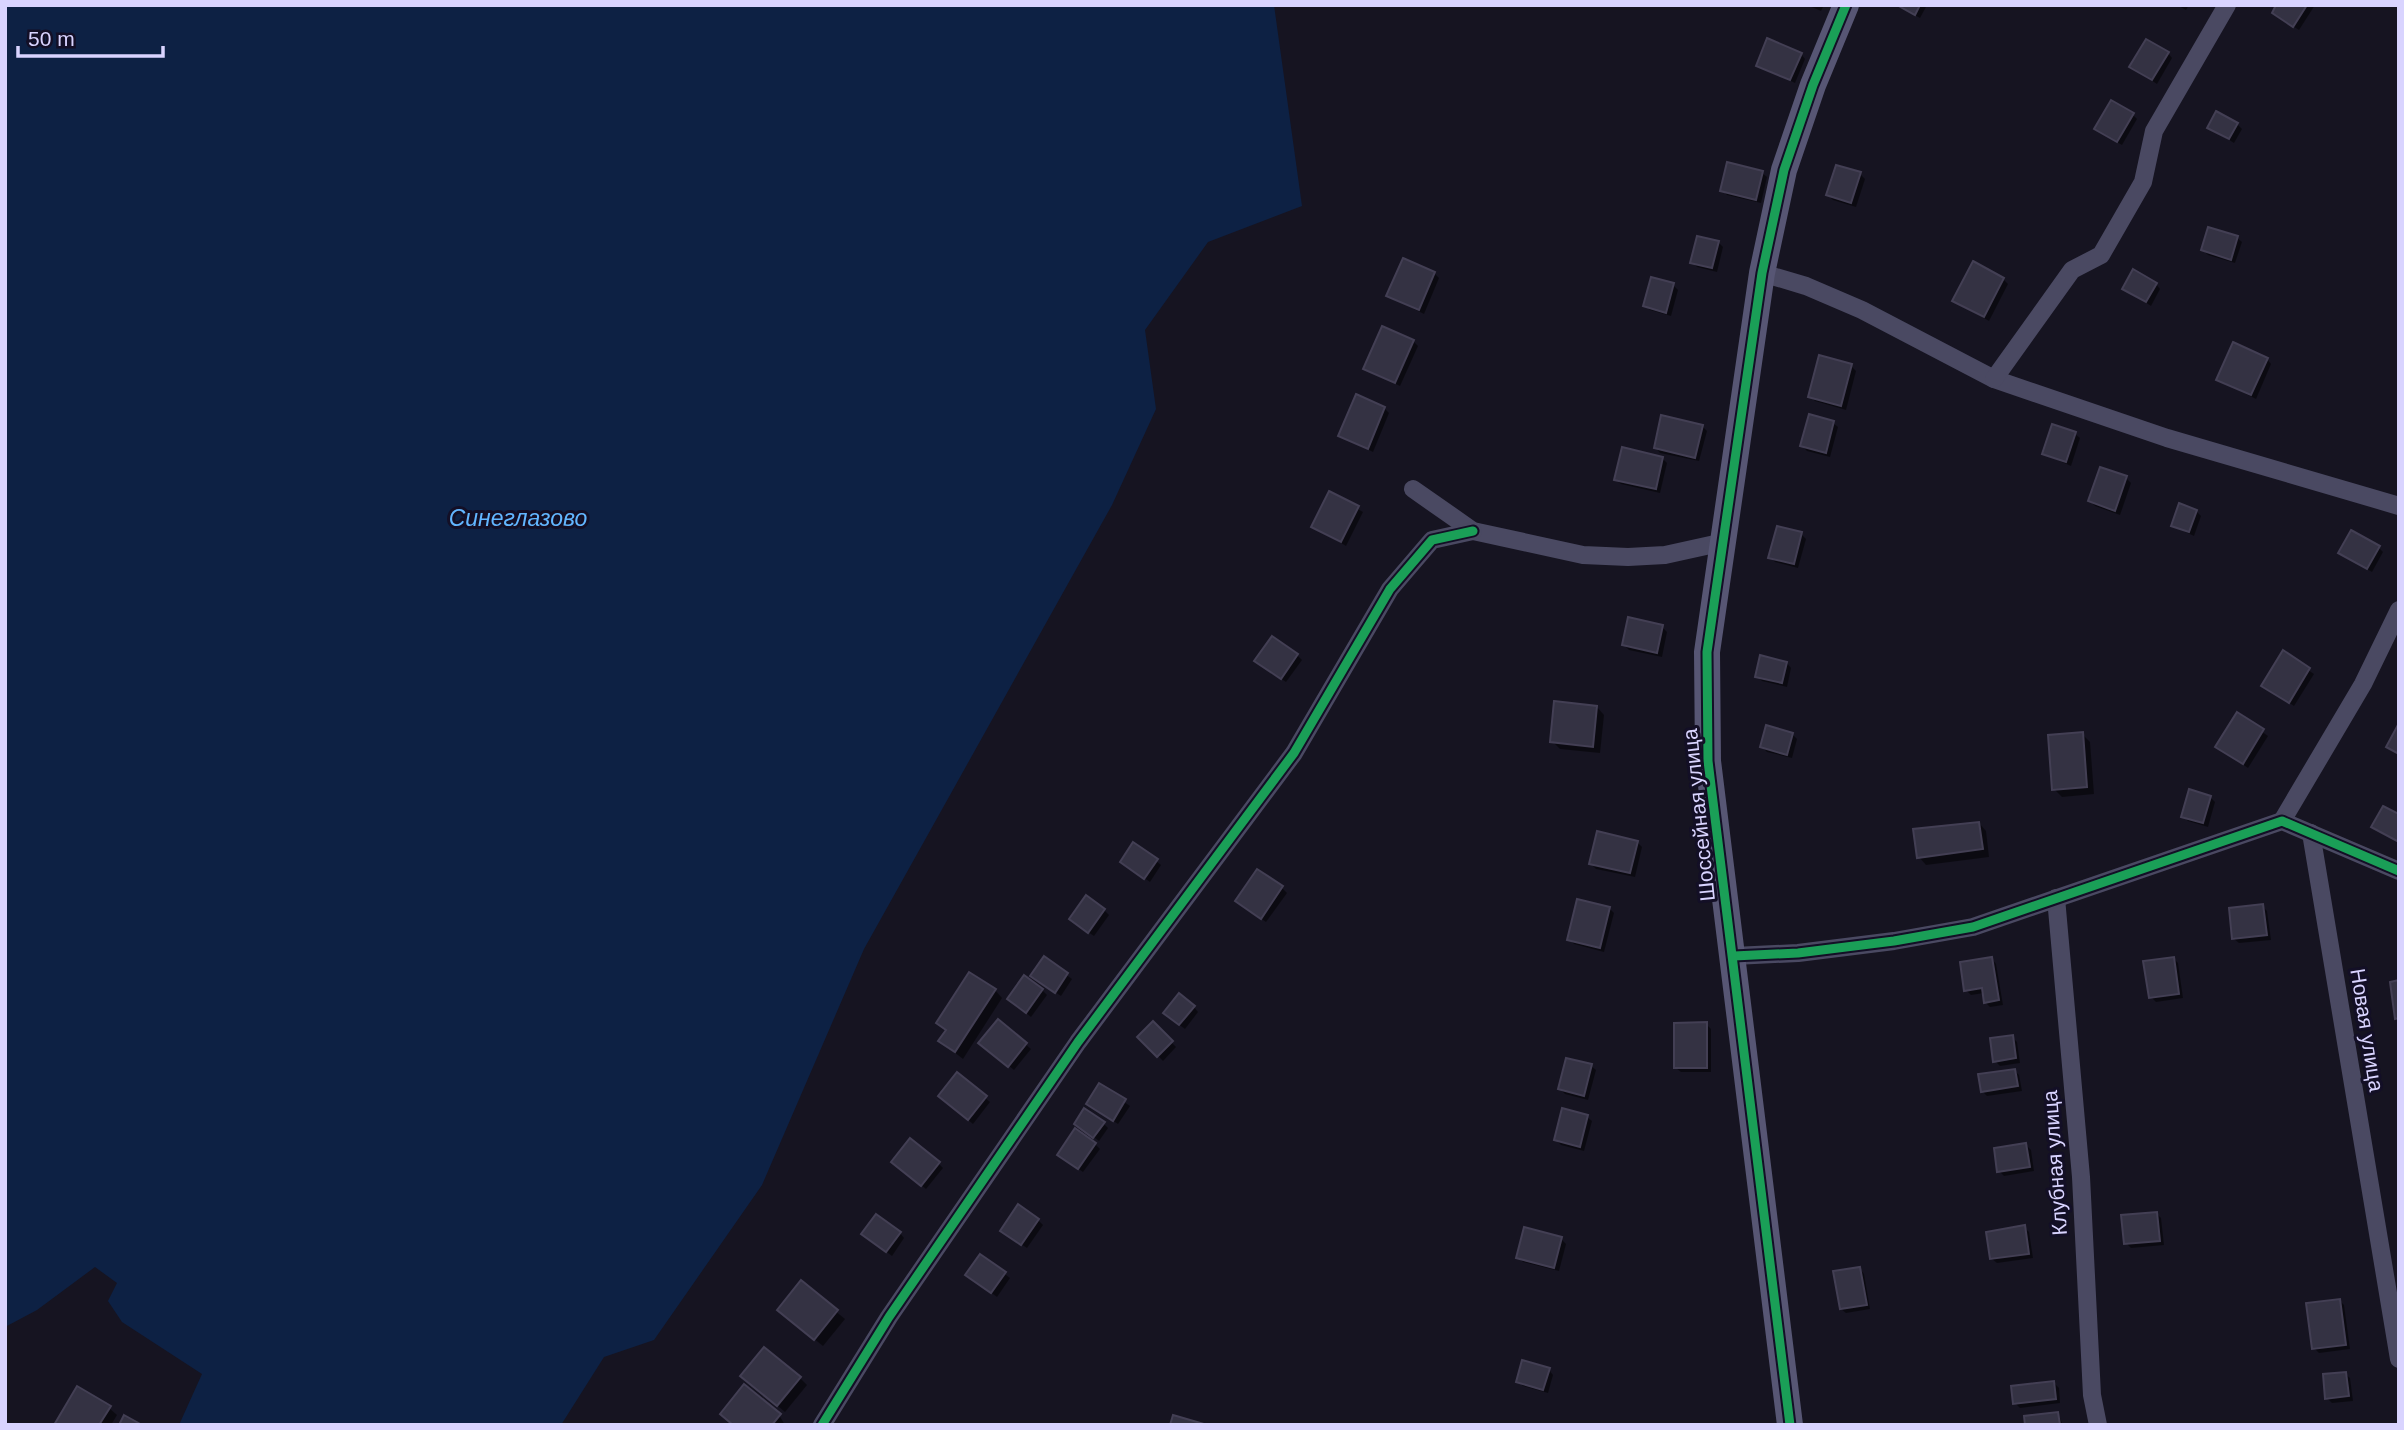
<svg xmlns="http://www.w3.org/2000/svg" width="2404" height="1430" font-family="Helvetica,sans-serif">
	<style>
		.water { fill: #0d2144 }
		.shadow { fill: #0007 }
		.building { fill: #343243; stroke: #433f54; stroke-width: 2 }
		.lines { fill: none; stroke-linecap: round; stroke-linejoin: round }
		.street { stroke: #4a4962; stroke-width: 18 }
		.secondary { stroke: #575674; stroke-width: 26 }
		.cycleway-casing { stroke: #130f26; stroke-width: 13 }
		.cycleway { stroke: #1a9f57; stroke-width: 9 }
		.labels { text-anchor: middle; stroke-width: 6; stroke-linejoin: round; paint-order: stroke }
		.street-label { font-size: 21px; fill: #d9d4ff; stroke: #130f26 }
		.water-label { font-size: 23px; font-style: italic; fill: #62b6ff; stroke: #130f26 }
	</style>
	<rect width="100%" height="100%" fill="#161421"/>
	<polygon class="water" points="5,5 1274,5 1302,206 1208,242 1145,330 1156,409 1112,505 864,949 762,1185 654,1340 604,1357 561,1425 179,1425 202,1374 122,1322 108,1301 117,1283 95,1267 37,1310 5,1327"/>
	<g class="shadow">
		<polygon points="1807,5 1824,5 1821,11"/>
		<polygon points="1897,5 1927,5 1920,18"/>
		<polygon points="2177,5 2189,5 2186,10"/>
		<polygon points="2278,5 2315,5 2299,30 2279,17"/>
		<polygon points="2168,53 2172,58 2157,84 2131,67"/>
		<polygon points="1801,54 1805,59 1795,83 1758,65"/>
		<polygon points="2133,115 2137,119 2122,145 2101,133"/>
		<polygon points="2237,124 2242,129 2234,143 2209,127"/>
		<polygon points="1762,173 1767,177 1761,203 1727,195 1722,190"/>
		<polygon points="1860,174 1865,179 1856,207 1833,200 1828,195"/>
		<polygon points="2237,238 2242,242 2235,263 2208,255 2203,250"/>
		<polygon points="1718,242 1723,247 1717,272 1697,267 1692,262"/>
		<polygon points="1434,273 1439,278 1424,314 1388,296"/>
		<polygon points="2003,279 2008,284 1989,321 1954,301"/>
		<polygon points="2156,284 2160,289 2151,306 2124,288"/>
		<polygon points="1673,285 1678,290 1671,316 1650,310 1645,305"/>
		<polygon points="1413,341 1418,346 1400,386 1365,369"/>
		<polygon points="2267,359 2271,364 2256,399 2218,380"/>
		<polygon points="1851,366 1856,371 1846,410 1815,401 1810,396"/>
		<polygon points="1384,408 1389,413 1373,452 1341,436"/>
		<polygon points="1833,423 1838,427 1830,457 1807,451 1802,446"/>
		<polygon points="1702,426 1707,431 1699,461 1660,453 1656,448"/>
		<polygon points="2075,434 2080,438 2071,466 2044,454"/>
		<polygon points="1662,458 1667,463 1660,493 1621,484 1616,480"/>
		<polygon points="2126,478 2131,483 2120,515 2095,506 2090,501"/>
		<polygon points="1330,493 1363,512 1346,546 1313,526"/>
		<polygon points="2196,511 2201,516 2194,536 2173,526"/>
		<polygon points="1801,534 1806,539 1798,568 1775,562 1770,557"/>
		<polygon points="2378,547 2383,552 2372,572 2340,552"/>
		<polygon points="1662,627 1667,632 1662,657 1629,650 1624,645"/>
		<polygon points="2283,653 2314,674 2294,706 2263,685"/>
		<polygon points="1297,655 1302,660 1286,682 1261,665"/>
		<polygon points="1787,663 1791,668 1787,687 1762,681 1757,676"/>
		<polygon points="1597,707 1604,715 1600,753 1560,749 1552,741"/>
		<polygon points="2237,714 2268,736 2248,768 2217,747"/>
		<polygon points="1792,734 1797,739 1792,758 1767,752 1762,747"/>
		<polygon points="2082,734 2090,742 2094,794 2062,797 2054,789"/>
		<polygon points="2210,797 2215,802 2208,827 2188,821 2183,816"/>
		<polygon points="1979,823 1986,831 1989,857 1926,865 1919,857"/>
		<polygon points="1637,842 1642,847 1635,877 1596,869 1591,864"/>
		<polygon points="1156,861 1161,865 1150,882 1127,866"/>
		<polygon points="1282,888 1287,893 1266,922 1243,906"/>
		<polygon points="2262,906 2267,911 2271,940 2239,943 2234,939"/>
		<polygon points="1609,908 1614,913 1604,952 1574,944 1569,939"/>
		<polygon points="1104,910 1109,915 1094,936 1076,924"/>
		<polygon points="2173,958 2178,963 2183,998 2156,1002 2151,997"/>
		<polygon points="1044,959 1072,979 1061,996 1037,980"/>
		<polygon points="1992,959 1996,964 2003,1005 1990,1007 1985,1002 1984,993 1971,995 1966,990"/>
		<polygon points="995,990 1002,998 963,1059 940,1041 947,1031 938,1023"/>
		<polygon points="1042,990 1047,995 1031,1017 1009,999"/>
		<polygon points="1194,1007 1198,1012 1185,1029 1170,1018"/>
		<polygon points="998,1021 1031,1049 1014,1070 985,1047"/>
		<polygon points="1153,1024 1176,1047 1163,1061 1140,1037"/>
		<polygon points="1706,1024 1711,1029 1711,1072 1681,1072 1676,1068"/>
		<polygon points="2012,1037 2017,1042 2020,1063 2000,1066 1995,1061"/>
		<polygon points="1591,1066 1596,1070 1588,1100 1565,1094 1560,1089"/>
		<polygon points="2014,1070 2019,1075 2022,1091 1987,1096 1982,1091"/>
		<polygon points="957,1075 990,1102 973,1124 945,1101"/>
		<polygon points="1100,1085 1130,1106 1118,1124 1088,1104"/>
		<polygon points="1587,1117 1592,1121 1584,1151 1561,1145 1556,1140"/>
		<polygon points="1103,1123 1108,1128 1099,1141 1076,1124"/>
		<polygon points="1095,1144 1100,1149 1083,1172 1064,1159"/>
		<polygon points="2026,1145 2031,1150 2034,1171 2004,1176 1999,1171"/>
		<polygon points="939,1164 943,1168 926,1189 898,1166"/>
		<polygon points="2157,1214 2161,1218 2164,1245 2131,1248 2126,1243"/>
		<polygon points="1038,1220 1043,1225 1027,1248 1007,1235"/>
		<polygon points="2024,1227 2029,1232 2033,1258 1997,1263 1992,1259"/>
		<polygon points="900,1233 904,1238 892,1256 868,1238"/>
		<polygon points="1561,1239 1566,1244 1559,1271 1523,1262 1518,1257"/>
		<polygon points="981,1256 1010,1278 997,1297 973,1279"/>
		<polygon points="1860,1269 1864,1274 1870,1309 1846,1313 1841,1309"/>
		<polygon points="801,1283 845,1319 823,1346 787,1317"/>
		<polygon points="2340,1301 2344,1305 2350,1349 2319,1353 2314,1348"/>
		<polygon points="1549,1370 1553,1375 1548,1393 1523,1386 1518,1381"/>
		<polygon points="2345,1374 2350,1378 2353,1401 2332,1403 2327,1398"/>
		<polygon points="800,1378 807,1385 785,1412 750,1383"/>
		<polygon points="2054,1383 2059,1388 2060,1403 2020,1408 2015,1403"/>
		<polygon points="109,1408 117,1415 111,1425 56,1425"/>
		<polygon points="2058,1414 2063,1425 2027,1425"/>
		<polygon points="779,1415 785,1425 734,1425"/>
	</g>
	<g class="building">
		<polygon points="1897,5 1920,5 1915,15"/>
		<polygon points="2276,5 2307,5 2293,27 2272,13"/>
		<polygon points="1767,38 1802,53 1790,80 1756,66"/>
		<polygon points="2146,39 2169,52 2152,80 2129,67"/>
		<polygon points="2111,100 2134,113 2117,142 2094,129"/>
		<polygon points="2216,111 2238,123 2229,139 2207,128"/>
		<polygon points="1727,162 1763,171 1756,200 1720,191"/>
		<polygon points="1836,165 1861,172 1851,203 1826,195"/>
		<polygon points="2208,227 2238,236 2231,260 2201,250"/>
		<polygon points="1697,236 1719,241 1712,268 1690,263"/>
		<polygon points="1403,258 1435,272 1419,310 1386,296"/>
		<polygon points="1973,261 2004,278 1984,317 1952,301"/>
		<polygon points="2133,269 2157,283 2146,302 2122,289"/>
		<polygon points="1651,277 1674,283 1666,313 1643,306"/>
		<polygon points="1382,326 1414,340 1395,383 1363,369"/>
		<polygon points="2233,342 2268,358 2251,395 2216,380"/>
		<polygon points="1819,355 1852,364 1841,406 1808,397"/>
		<polygon points="1356,394 1385,407 1368,449 1338,436"/>
		<polygon points="1809,414 1834,421 1826,453 1800,446"/>
		<polygon points="1661,415 1703,425 1695,458 1654,448"/>
		<polygon points="2052,424 2076,432 2066,462 2042,454"/>
		<polygon points="1622,447 1663,457 1656,489 1614,480"/>
		<polygon points="2100,467 2127,476 2115,511 2088,501"/>
		<polygon points="1329,491 1359,506 1341,542 1311,527"/>
		<polygon points="2179,503 2197,510 2189,532 2171,526"/>
		<polygon points="1777,526 1802,532 1794,564 1768,558"/>
		<polygon points="2351,530 2380,546 2367,569 2338,553"/>
		<polygon points="1628,617 1663,625 1657,653 1622,645"/>
		<polygon points="1272,636 1298,654 1281,679 1254,661"/>
		<polygon points="2283,650 2310,668 2289,703 2261,686"/>
		<polygon points="1760,655 1787,662 1782,683 1755,677"/>
		<polygon points="1554,701 1597,706 1593,747 1550,742"/>
		<polygon points="2237,712 2264,729 2243,764 2215,747"/>
		<polygon points="2399,723 2399,754 2386,747"/>
		<polygon points="1766,725 1793,733 1787,755 1760,747"/>
		<polygon points="2083,732 2087,787 2052,790 2048,735"/>
		<polygon points="2189,789 2211,796 2203,823 2181,817"/>
		<polygon points="2383,806 2399,814 2399,842 2371,827"/>
		<polygon points="1979,822 1983,849 1917,858 1913,829"/>
		<polygon points="1597,831 1638,841 1630,873 1589,864"/>
		<polygon points="1133,842 1158,859 1144,879 1120,862"/>
		<polygon points="1257,869 1283,886 1261,919 1235,901"/>
		<polygon points="1086,895 1105,909 1088,933 1069,919"/>
		<polygon points="1577,899 1610,907 1600,948 1567,940"/>
		<polygon points="2263,904 2267,935 2232,939 2229,908"/>
		<polygon points="1044,956 1068,973 1055,993 1030,976"/>
		<polygon points="1992,957 1999,1000 1984,1003 1982,988 1964,991 1960,962"/>
		<polygon points="2174,957 2179,994 2149,998 2143,961"/>
		<polygon points="969,972 996,989 955,1052 938,1041 946,1030 936,1023"/>
		<polygon points="1024,975 1043,989 1026,1013 1007,999"/>
		<polygon points="2399,980 2399,1018 2395,1019 2390,982"/>
		<polygon points="1179,993 1195,1006 1179,1025 1163,1013"/>
		<polygon points="998,1019 1027,1043 1008,1067 978,1043"/>
		<polygon points="1153,1021 1173,1041 1157,1057 1137,1037"/>
		<polygon points="1707,1022 1707,1068 1674,1068 1674,1023"/>
		<polygon points="2013,1035 2016,1058 1993,1062 1990,1038"/>
		<polygon points="1566,1058 1592,1064 1584,1096 1558,1089"/>
		<polygon points="2015,1069 2018,1086 1981,1092 1978,1074"/>
		<polygon points="957,1072 987,1096 968,1120 938,1096"/>
		<polygon points="1099,1083 1126,1099 1113,1121 1086,1104"/>
		<polygon points="1084,1108 1105,1122 1093,1138 1074,1124"/>
		<polygon points="1562,1108 1588,1115 1580,1147 1554,1140"/>
		<polygon points="1075,1128 1096,1143 1078,1169 1057,1155"/>
		<polygon points="910,1138 940,1162 921,1186 891,1162"/>
		<polygon points="2026,1143 2030,1167 1997,1172 1994,1148"/>
		<polygon points="1018,1204 1039,1219 1021,1245 1000,1231"/>
		<polygon points="2157,1212 2160,1241 2124,1244 2121,1215"/>
		<polygon points="876,1214 901,1232 886,1252 861,1234"/>
		<polygon points="2025,1225 2029,1254 1990,1259 1986,1232"/>
		<polygon points="1524,1227 1562,1237 1554,1268 1516,1258"/>
		<polygon points="980,1254 1006,1272 991,1293 965,1275"/>
		<polygon points="1860,1267 1867,1305 1840,1309 1833,1271"/>
		<polygon points="801,1280 838,1310 814,1340 777,1310"/>
		<polygon points="2340,1299 2346,1345 2312,1349 2306,1303"/>
		<polygon points="764,1347 801,1377 777,1406 740,1376"/>
		<polygon points="1522,1360 1550,1368 1543,1390 1516,1382"/>
		<polygon points="2346,1372 2349,1396 2325,1399 2323,1374"/>
		<polygon points="2054,1381 2056,1399 2013,1404 2011,1386"/>
		<polygon points="744,1384 781,1414 772,1425 733,1425 720,1414"/>
		<polygon points="77,1386 111,1406 99,1425 54,1425"/>
		<polygon points="2058,1412 2060,1425 2025,1425 2024,1416"/>
		<polygon points="124,1415 142,1425 119,1425"/>
		<polygon points="1173,1415 1204,1424 1204,1425 1170,1425"/>
	</g>
	<g class="lines">
		<g class="street">
			<polyline points="1762,273 1806,286 1862,310 1994,379 2167,438 2399,506"/>
			<polyline points="1994,379 2072,270 2101,255 2143,182 2154,131 2227,5"/>
			<polyline points="1413,489 1473,531 1583,555 1628,557 1665,555 1724,542"/>
			<polyline points="2282,821 2363,684 2399,610"/>
			<polyline points="2311,833 2399,1359"/>
			<polyline points="2056,898 2081,1177 2092,1395 2098,1425"/>
			<polyline points="1734,956 1798,953 1894,941 1973,927 2282,821 2399,871"/>
			<polyline points="822,1425 889,1317 1078,1042 1294,753 1390,589 1432,540 1473,531"/>
		</g>
		<polyline class="secondary" points="1790,1425 1708,761 1707,652 1762,273 1784,170 1813,85 1846,5"/>
		<defs>
			<g id="cycleway">
				<polyline points="1734,956 1798,953 1894,941 1973,927 2282,821 2399,871"/>
				<polyline points="822,1425 889,1317 1078,1042 1294,753 1390,589 1432,540 1473,531"/>
				<polyline points="1790,1425 1708,761 1707,652 1762,273 1784,170 1813,85 1846,5"/>
			</g>
		</defs>
		<use href="#cycleway" class="cycleway-casing"/>
		<use href="#cycleway" class="cycleway"/>
	</g>
	<g class="labels">
		<g class="street-label">
			<text transform="translate(1699 815) rotate(-96)" y="7">Шоссейная улица</text>
			<text transform="translate(2367 1030) rotate(81)" y="7">Новая улица</text>
			<text transform="translate(2055 1163) rotate(-94)" y="7">Клубная улица</text>
		</g>
		<g class="water-label">
			<text x="518" y="526">Синеглазово</text>
		</g>
	</g>
	<rect width="2404" height="1430" fill="none" stroke="#d9d4ff" stroke-width="14"/>
	<path d="M18 46v10h145v-10" fill="none" stroke="#d9d4ff" stroke-width="3.5"/>
	<text x="28" y="46" font-size="21" fill="#d9d4ff" stroke="#130f26" stroke-width="5" paint-order="stroke">50 m</text>
</svg>
